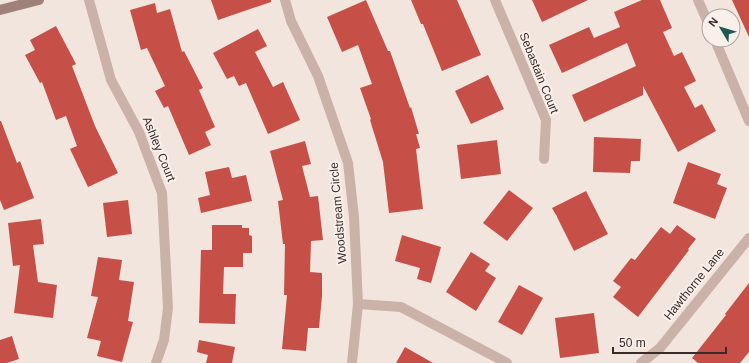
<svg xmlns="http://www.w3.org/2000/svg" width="749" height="363" font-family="Helvetica,sans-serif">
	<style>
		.building { fill: #c64f48 }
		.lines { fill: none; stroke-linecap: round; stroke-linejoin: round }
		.street { stroke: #cbb2a9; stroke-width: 10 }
		.secondary { stroke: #9f817a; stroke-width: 10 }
		.labels { text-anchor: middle; stroke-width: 4; stroke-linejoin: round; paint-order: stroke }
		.street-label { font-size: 12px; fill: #382b29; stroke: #faf0ea }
	</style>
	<rect width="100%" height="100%" fill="#f2e5dd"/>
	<g class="building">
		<polygon points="211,0 271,0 271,2 218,20"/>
		<polygon points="366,0 388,51 390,51 410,108 411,107 419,134 416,134 420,148 416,149 423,209 389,213 383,162 370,120 371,119 360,88 372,84 358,45 342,52 327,17"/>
		<polygon points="411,0 457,0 481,55 442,71 423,24 421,24"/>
		<polygon points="532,0 588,0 542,22"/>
		<polygon points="642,0 660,0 672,28 663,32 674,56 682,52 696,81 684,87 695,108 702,104 716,131 678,152 643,86 643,95 584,122 572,95 636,66 627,43 562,73 549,45 589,27 594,38 620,27 614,12"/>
		<polygon points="732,0 749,0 749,37"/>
		<polygon points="155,3 157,13 170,9 182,52 184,51 203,88 199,90 215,127 205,132 211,145 189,155 168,106 164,108 155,91 165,86 147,48 141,50 130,10"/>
		<polygon points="56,26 76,64 72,66 95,126 118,173 88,187 70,149 77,146 66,116 56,120 42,82 40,83 25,55 35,50 30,40"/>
		<polygon points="258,29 267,46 255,52 273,87 283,82 300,120 268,134 246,83 239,86 234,76 227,79 213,53"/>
		<polygon points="488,75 504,109 471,124 455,91"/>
		<polygon points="0,121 1,121 17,163 20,161 34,198 4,210 0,200"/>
		<polygon points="594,137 641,139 640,161 631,161 630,173 593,172"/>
		<polygon points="497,140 501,174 461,179 457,145"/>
		<polygon points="305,141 311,164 302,166 310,197 318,196 323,240 311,241 310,272 322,273 322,296 319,328 308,328 306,351 282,349 287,295 284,295 285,244 283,244 278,201 283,200 270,151"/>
		<polygon points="688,162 721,174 717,184 727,188 715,219 673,203"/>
		<polygon points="229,167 232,178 246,175 252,201 201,213 198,198 210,195 205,172"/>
		<polygon points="509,190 533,208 507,241 483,223"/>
		<polygon points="586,191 608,234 574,251 557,217 557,216 556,215 552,208"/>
		<polygon points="128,200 132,234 107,237 103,203"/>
		<polygon points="41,219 44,244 33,245 38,282 57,285 53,318 14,313 20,265 13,266 8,223"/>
		<polygon points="212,225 242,225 242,228 249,228 249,235 252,236 252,253 243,253 243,267 224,267 223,294 236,294 235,324 199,323 201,250 212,250"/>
		<polygon points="677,225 696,239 688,249 689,250 638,317 613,297 621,287 613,281 631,258 635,260 661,227 670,234"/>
		<polygon points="402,235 441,247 431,283 417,279 420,268 395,261"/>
		<polygon points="471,252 490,264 485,271 496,278 476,311 446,292"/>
		<polygon points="98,257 122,260 119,280 134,282 128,321 133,322 122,362 97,356 101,341 87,338 98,297 91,296"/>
		<polygon points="749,283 749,352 740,363 698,363 692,358 726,315 725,314"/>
		<polygon points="519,285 543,298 522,335 498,322"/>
		<polygon points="594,313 599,353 560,358 555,318"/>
		<polygon points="12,336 19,359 7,363 0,363 0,340"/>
		<polygon points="199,340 235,347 232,363 206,363 208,355 197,352"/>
		<polygon points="405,347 433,363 396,363"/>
	</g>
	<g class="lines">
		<g class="street">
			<polyline points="89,0 111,80 139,132 162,193 168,308 164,340 156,363"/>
			<polyline points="285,0 291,21 318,76 348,163 354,217 358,304 352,363"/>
			<polyline points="495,0 546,120 544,159"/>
			<polyline points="698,0 709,25"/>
			<polyline points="715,40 749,121"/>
			<polyline points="358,304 401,307 507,363"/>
			<polyline points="641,363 660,348 749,238"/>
		</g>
		<polyline class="secondary" points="0,10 39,0"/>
	</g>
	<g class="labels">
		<g class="street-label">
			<text transform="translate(539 73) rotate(68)" y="4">Sebastain Court</text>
			<text transform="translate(159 149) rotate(68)" y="4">Ashley Court</text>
			<text transform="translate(338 213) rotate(-95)" y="4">Woodstream Circle</text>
			<text transform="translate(694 284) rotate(-51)" y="4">Hawthorne Lane</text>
		</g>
	</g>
	<g transform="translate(721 28) rotate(308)"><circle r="19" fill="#faf0ea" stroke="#aca19d"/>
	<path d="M0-3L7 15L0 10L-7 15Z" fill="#1e5a53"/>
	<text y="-6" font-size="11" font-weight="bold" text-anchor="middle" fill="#382b29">N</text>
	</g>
	<path d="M613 347v6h113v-6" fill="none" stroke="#382b29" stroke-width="2"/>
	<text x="619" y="347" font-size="12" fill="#382b29" stroke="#faf0ea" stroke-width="3" paint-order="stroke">50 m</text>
</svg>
